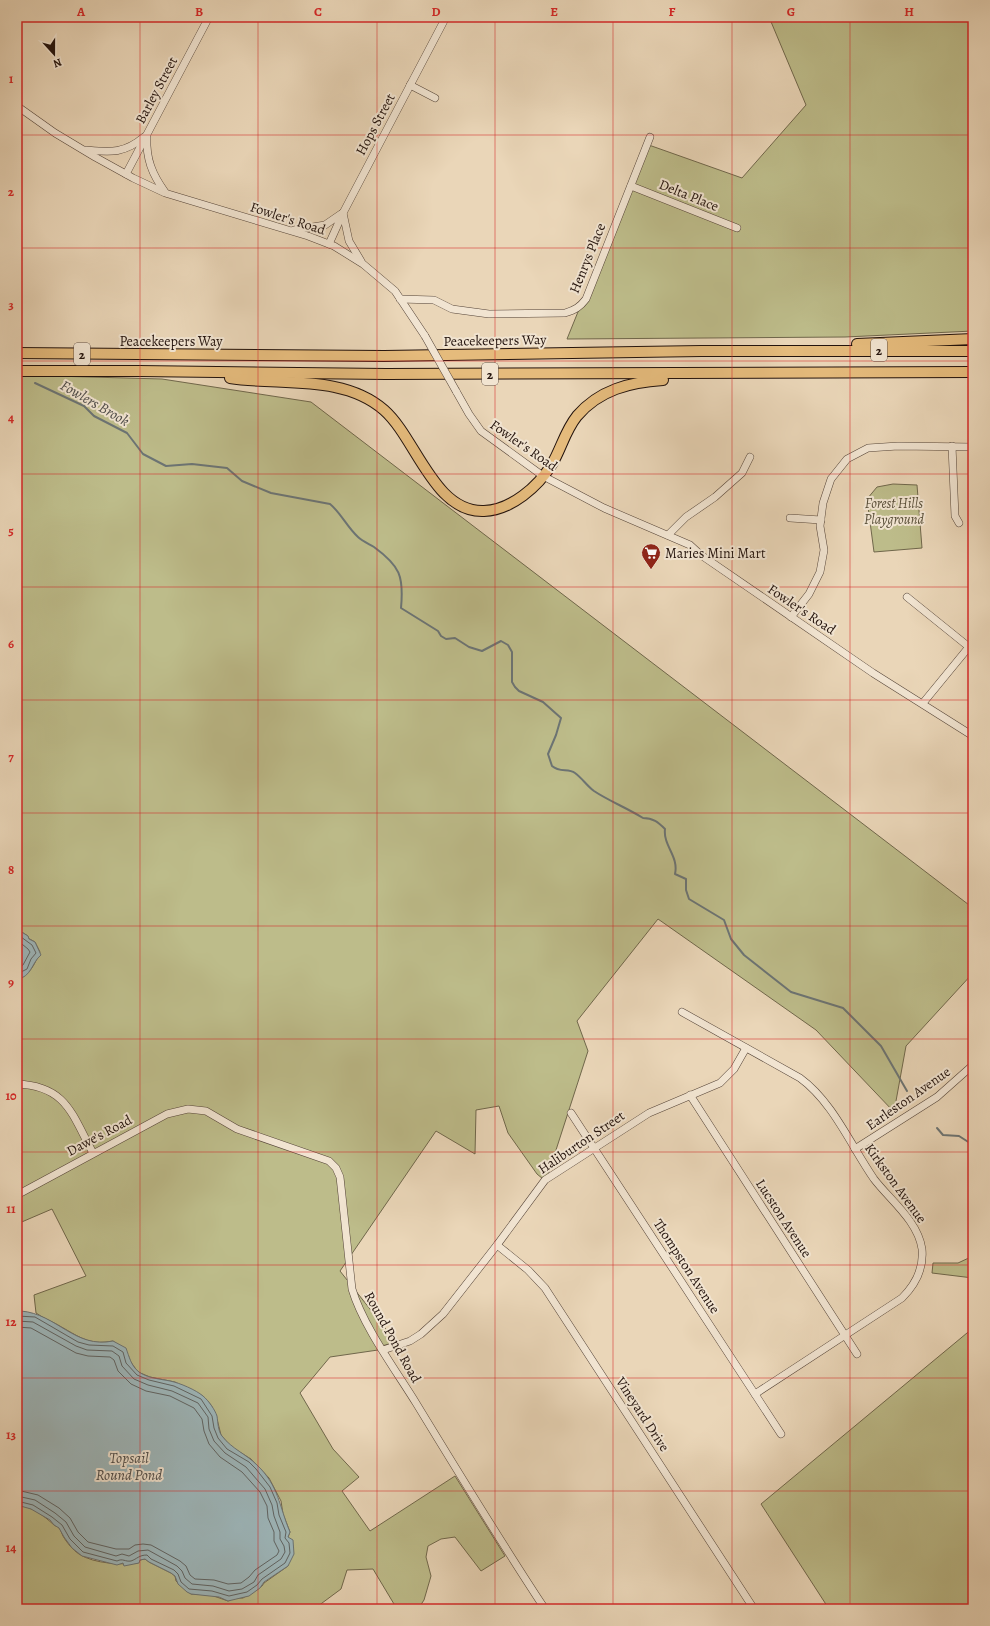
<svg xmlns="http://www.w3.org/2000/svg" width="990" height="1626" font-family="Alegreya,serif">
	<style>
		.green { fill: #bdbc8a; stroke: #70674b }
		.water { fill: #9db6ba; stroke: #6c7474 }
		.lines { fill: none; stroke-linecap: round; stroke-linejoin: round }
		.shore { stroke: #606463; stroke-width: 1 }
		.stream { stroke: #6c7474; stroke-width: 2 }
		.minor-casing { stroke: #544337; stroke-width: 8 }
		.highway-casing { stroke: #22120c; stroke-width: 12 }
		.minor { stroke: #f1e4d1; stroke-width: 7 }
		.highway { stroke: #e5bb7c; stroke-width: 10 }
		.minor-bridge-casing { stroke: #544337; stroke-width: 8; stroke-linecap: butt }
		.minor-bridge { stroke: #f1e4d1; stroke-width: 7 }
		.grid { fill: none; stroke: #d62828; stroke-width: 1; stroke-opacity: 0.55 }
		.labels { text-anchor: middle; stroke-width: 4; stroke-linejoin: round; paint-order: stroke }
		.shield { fill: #f1e4d1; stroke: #605147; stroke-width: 1 }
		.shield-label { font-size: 13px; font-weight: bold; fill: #22120c }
		.street-label { font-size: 14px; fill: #22120c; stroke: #f1e4d1 }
		.park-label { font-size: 14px; font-style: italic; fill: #584e38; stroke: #f1e4d1 }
		.poi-label { font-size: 14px; fill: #22120c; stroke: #f1e4d1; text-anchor: start }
		.water-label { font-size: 15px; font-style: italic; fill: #4d4b49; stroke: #f1e4d1 }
		.neatline { fill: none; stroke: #d62828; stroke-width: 1.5 }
		.grid-label { font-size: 13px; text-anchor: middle; font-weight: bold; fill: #d62828 }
	</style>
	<rect width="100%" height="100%" fill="#ead6b8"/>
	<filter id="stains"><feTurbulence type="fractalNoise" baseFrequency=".005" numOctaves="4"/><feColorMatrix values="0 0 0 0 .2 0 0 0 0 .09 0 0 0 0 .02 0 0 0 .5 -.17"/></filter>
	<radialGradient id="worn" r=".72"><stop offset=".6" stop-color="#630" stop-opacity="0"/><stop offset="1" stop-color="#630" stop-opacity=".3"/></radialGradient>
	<g class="green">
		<polygon points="769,17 973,17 973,331 845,337 567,339 646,144 742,178 806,105"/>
		<path d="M 17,375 L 162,379 L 311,402 L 973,908 L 973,973 L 906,1046 L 894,1112 L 816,1030 L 658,919 L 577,1021 L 588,1051 L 545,1184 L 543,1179 L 537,1174 L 508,1133 L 499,1106 L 476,1110 L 475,1154 L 436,1131 L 340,1271 L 396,1342 L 382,1346 L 378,1350 L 330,1357 L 300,1393 L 333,1449 L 359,1477 L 342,1491 L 370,1531 L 455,1476 L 505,1556 L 481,1571 L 455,1537 L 441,1539 L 428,1546 L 426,1557 L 431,1576 L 424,1600 L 418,1609 L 397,1609 L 373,1569 L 347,1570 L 341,1589 L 314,1609 L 132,1609 L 129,1607 L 122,1609 L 17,1609 L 17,1505 C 33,1507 43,1515 54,1525 C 55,1526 58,1526 59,1528 C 61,1530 62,1534 63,1536 C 67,1543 73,1550 79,1554 C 94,1564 123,1565 138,1563 L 140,1560 L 145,1559 L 149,1562 L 171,1573 L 175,1576 L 176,1581 L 191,1594 L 211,1595 L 228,1601 L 235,1598 L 243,1598 L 262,1586 L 264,1583 L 288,1566 L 288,1537 L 290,1532 L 283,1514 L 281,1501 L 269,1478 L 251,1459 L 230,1446 L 221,1435 L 216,1415 L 211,1405 L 203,1396 L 175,1382 L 150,1377 L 138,1372 L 130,1361 L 129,1357 L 123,1348 L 113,1341 C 89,1346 78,1336 58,1325 C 51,1321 43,1318 36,1313 L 34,1295 L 86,1276 L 52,1209 L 17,1224 L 17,979 C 30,976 35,963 40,952 L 35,942 L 28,938 L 28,936 L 20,931 L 17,927 Z"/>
		<polygon points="893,484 917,485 922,548 874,552 867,499 877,487"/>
		<polygon points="973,1256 973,1278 932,1273 933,1263 958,1263"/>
		<polygon points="973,1328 973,1609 829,1609 761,1504"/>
	</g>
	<g class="water">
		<path d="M 17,927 L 20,931 L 28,936 L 29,939 L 35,942 L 41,955 C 32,962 31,978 17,979 Z"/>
		<path d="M 21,1311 C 57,1314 75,1349 113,1341 L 126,1348 C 129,1356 131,1366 139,1372 C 147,1378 160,1379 170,1381 C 180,1383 196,1390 203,1396 C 209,1401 215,1410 217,1416 C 218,1423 218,1431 222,1436 C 232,1449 246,1454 257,1465 C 279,1486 279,1506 290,1532 L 288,1537 L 293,1540 L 294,1554 L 288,1566 L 264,1582 L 260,1588 L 249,1596 L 228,1601 L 219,1597 L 191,1594 L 187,1592 L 178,1584 L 175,1576 L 171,1573 L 149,1562 L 145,1559 L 140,1560 L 139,1563 L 124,1566 L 123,1563 L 117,1565 L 82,1556 L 72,1548 L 64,1537 L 59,1528 L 54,1525 L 50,1520 L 31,1509 L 17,1505 L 17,1312 Z"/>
	</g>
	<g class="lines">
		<g class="shore">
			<polyline points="17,934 32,945 36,953 31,959 27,969 17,974"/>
			<polyline points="17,940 28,949 30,952 23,965 17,969"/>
			<path d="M 17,1316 L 35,1317 L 78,1342 L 89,1345 L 113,1346 L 123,1352 L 126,1363 L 137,1375 L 149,1380 L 174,1386 L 201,1399 L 212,1416 L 214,1428 L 218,1438 L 227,1449 L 249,1462 L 256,1469 L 270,1487 L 277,1503 L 279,1515 L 286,1532 L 285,1538 L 289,1543 L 290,1553 L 285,1563 L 262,1579 L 257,1585 L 247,1592 L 229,1596 L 212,1591 L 189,1589 L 181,1582 L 178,1574 L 174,1570 L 151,1559 L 147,1555 C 139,1555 137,1559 131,1561 C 125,1562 123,1558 117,1561 L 83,1552 L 70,1539 L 62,1525 L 52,1517 L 33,1505 L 17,1501"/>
			<polyline points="17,1321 33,1322 76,1346 87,1350 112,1351 119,1356 122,1366 134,1379 148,1385 172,1391 198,1403 208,1417 209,1429 214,1441 225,1453 246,1467 265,1489 272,1505 274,1516 280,1532 280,1539 284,1546 285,1552 281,1559 258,1575 254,1582 242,1589 229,1591 213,1586 192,1584 185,1578 182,1571 177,1566 148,1550 138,1551 129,1556 122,1554 116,1556 85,1547 74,1536 66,1522 55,1513 35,1500 17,1496"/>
			<polyline points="17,1327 31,1328 76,1353 88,1356 110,1357 114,1360 118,1371 131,1384 146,1391 170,1396 194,1408 202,1419 204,1431 209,1444 220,1457 242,1472 260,1492 267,1506 268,1518 274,1532 274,1541 279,1551 277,1555 255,1570 249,1577 241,1583 228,1584 214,1580 195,1579 190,1575 186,1566 180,1561 151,1545 143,1544 135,1545 129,1549 116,1549 88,1542 78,1532 70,1518 59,1508 38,1495 17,1490"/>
		</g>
		<g class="stream">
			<path d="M 35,383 L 84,406 L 94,416 L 127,433 L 143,454 L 166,466 L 192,464 L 227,468 L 242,481 L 271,493 L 330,504 C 341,513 347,527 358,537 C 362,541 369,544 374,547 C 400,566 404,576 401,608 L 438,631 L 441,636 L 446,639 L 455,638 L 469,647 L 482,651 L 501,641 L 508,645 L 512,652 L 512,682 L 515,687 L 519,691 L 543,702 L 561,718 L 556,735 L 548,754 L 552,766 C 560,773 568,768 575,773 C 582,778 587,786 594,791 C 609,801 627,808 643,818 C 653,818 658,822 665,829 C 663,846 679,856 675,874 L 686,879 L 686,890 L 689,899 L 724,920 L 731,939 L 744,955 L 791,992 L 843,1008 L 881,1046 L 907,1091"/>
			<polyline points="937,1128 943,1135 959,1136 973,1145"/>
		</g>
		<defs>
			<g id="minor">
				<polyline points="410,85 435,98"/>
				<polyline points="17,106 55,133 95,157 133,178 165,193 308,236 334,246 363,264 395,291 425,336"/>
				<path d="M 147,137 C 146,159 152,174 165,192"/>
				<path d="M 86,150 C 110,152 124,154 144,137"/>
				<polyline points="126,174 209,17"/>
				<polyline points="631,186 737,228"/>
				<polyline points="343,213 349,241 361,261"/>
				<polyline points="294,230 325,225 341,214"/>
				<polyline points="329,244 343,213 446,17"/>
				<path d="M 400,299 L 434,300 L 452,309 L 489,314 L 565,313 C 575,310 580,307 586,299 L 650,137"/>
				<polyline points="456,391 469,414 481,431 543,476 604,508 690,545 701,555 873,673 973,736"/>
				<polyline points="952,446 955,516 959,523"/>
				<polyline points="790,518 821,520"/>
				<polyline points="668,535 686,517 715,497 742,473 750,457"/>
				<polyline points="907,597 969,647"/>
				<polyline points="791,617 809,594 820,572 824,550 820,526 823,503 831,479 847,459 868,448 898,446 973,447"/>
				<polyline points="923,703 973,642"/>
				<path d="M 682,1012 L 800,1078 C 833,1102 851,1146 874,1179 C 890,1200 918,1221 922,1249 C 924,1269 916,1284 902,1298 L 755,1394"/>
				<path d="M 17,1084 C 67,1086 72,1115 93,1153"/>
				<polyline points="690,1095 857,1354"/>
				<polyline points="571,1113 781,1434"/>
				<polyline points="855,1149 937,1097 973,1065"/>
				<path d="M 17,1195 L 167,1114 L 188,1109 L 206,1111 L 237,1129 L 329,1161 L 336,1168 L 340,1177 L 352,1289 C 363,1326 395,1369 416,1403 C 458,1472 500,1541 545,1609"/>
				<polyline points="497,1245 528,1270 545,1288 754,1609"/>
				<polyline points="383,1350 410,1341 421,1334 443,1314 497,1245 545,1180 649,1113 720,1083 734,1069 746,1048"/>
			</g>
			<g id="highway">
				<polyline points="857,344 973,339"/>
				<polyline points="17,353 384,356 701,351 973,351"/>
				<polyline points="17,371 139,371 386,374 973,372"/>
				<path d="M 230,378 C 280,386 343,374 384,410 C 416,438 434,513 484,511 C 511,510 538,487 552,464 C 561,449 565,431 577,416 C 599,390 630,382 663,380"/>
			</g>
		</defs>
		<use href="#minor" class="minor-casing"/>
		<use href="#highway" class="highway-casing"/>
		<use href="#minor" class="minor"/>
		<use href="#highway" class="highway"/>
		<defs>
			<polyline id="minor-bridge" points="425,336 456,391"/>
		</defs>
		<use href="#minor-bridge" class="minor-bridge-casing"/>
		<use href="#minor-bridge" class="minor-bridge"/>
	</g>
	<path class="grid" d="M 140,17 L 140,1609M 258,17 L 258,1609M 377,17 L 377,1609M 495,17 L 495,1609M 613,17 L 613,1609M 732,17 L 732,1609M 850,17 L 850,1609M 17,135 L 973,135M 17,248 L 973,248M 17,361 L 973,361M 17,474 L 973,474M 17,587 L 973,587M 17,700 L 973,700M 17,813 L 973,813M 17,926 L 973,926M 17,1039 L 973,1039M 17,1152 L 973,1152M 17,1265 L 973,1265M 17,1378 L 973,1378M 17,1491 L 973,1491"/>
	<defs>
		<symbol id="supermarket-pin" viewBox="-11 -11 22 30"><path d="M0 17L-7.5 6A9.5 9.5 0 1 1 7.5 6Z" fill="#8f2418" stroke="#f1e4d1"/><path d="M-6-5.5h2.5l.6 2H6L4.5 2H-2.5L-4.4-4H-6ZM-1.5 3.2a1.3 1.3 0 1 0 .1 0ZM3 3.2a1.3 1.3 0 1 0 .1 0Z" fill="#fff"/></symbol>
	</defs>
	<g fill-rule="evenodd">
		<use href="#supermarket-pin" x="640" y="542" width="22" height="30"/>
	</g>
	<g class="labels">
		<g class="shield">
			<rect x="871" y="339" width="16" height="22" rx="3"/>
			<rect x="74" y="343" width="16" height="22" rx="3"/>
			<rect x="482" y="363" width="16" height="22" rx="3"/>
		</g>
		<g class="shield-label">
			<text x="879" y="355">2</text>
			<text x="82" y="359">2</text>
			<text x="490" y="379">2</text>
		</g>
		<g class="street-label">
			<text transform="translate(156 90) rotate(-62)" y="5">Barley Street</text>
			<text transform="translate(375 124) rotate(-62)" y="5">Hops Street</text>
			<text transform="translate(689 195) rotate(22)" y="5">Delta Place</text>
			<text transform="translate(288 218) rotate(18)" y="5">Fowler's Road</text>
			<text transform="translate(587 258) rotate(-68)" y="5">Henrys Place</text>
			<text transform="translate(495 340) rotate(-1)" y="5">Peacekeepers Way</text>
			<text x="171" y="346">Peacekeepers Way</text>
			<text transform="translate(524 445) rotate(35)" y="5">Fowler's Road</text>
			<text transform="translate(802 609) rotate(34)" y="5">Fowler's Road</text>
			<text transform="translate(908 1098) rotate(-35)" y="5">Earleston Avenue</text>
			<text transform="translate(99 1135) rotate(-28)" y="5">Dawe's Road</text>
			<text transform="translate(581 1142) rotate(-34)" y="5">Haliburton Street</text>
			<text transform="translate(896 1183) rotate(54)" y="5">Kirkston Avenue</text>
			<text transform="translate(784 1218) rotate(57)" y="5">Lucston Avenue</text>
			<text transform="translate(687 1266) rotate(57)" y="5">Thompston Avenue</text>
			<text transform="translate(393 1337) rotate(61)" y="5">Round Pond Road</text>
			<text transform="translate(643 1414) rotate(57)" y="5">Vineyard Drive</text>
		</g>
		<g class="park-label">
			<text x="894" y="508">Forest Hills<tspan x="894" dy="16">Playground</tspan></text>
		</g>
		<g class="poi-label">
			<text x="665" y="558">Maries Mini Mart</text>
		</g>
		<g class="water-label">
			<text transform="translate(95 403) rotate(30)" y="5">Fowlers Brook</text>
			<text x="129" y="1463">Topsail<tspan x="129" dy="17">Round Pond</tspan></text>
		</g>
	</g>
	<rect width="990" height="1626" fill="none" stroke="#ead6b8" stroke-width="44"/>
	<g transform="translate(54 54) rotate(159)" stroke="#f1e4d1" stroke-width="3" paint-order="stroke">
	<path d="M0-3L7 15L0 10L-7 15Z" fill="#22120c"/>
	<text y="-6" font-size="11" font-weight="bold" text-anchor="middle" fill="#22120c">N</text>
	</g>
	<rect x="22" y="22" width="946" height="1582" class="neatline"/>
	<g class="grid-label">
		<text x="81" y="16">A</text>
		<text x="199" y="16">B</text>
		<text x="318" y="16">C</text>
		<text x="436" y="16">D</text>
		<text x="554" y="16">E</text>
		<text x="672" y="16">F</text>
		<text x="791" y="16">G</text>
		<text x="909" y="16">H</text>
		<text x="11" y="83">1</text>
		<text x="11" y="196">2</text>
		<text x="11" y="309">3</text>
		<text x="11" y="422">4</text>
		<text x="11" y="535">5</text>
		<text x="11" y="648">6</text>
		<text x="11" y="761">7</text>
		<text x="11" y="874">8</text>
		<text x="11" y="987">9</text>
		<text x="11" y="1100">10</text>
		<text x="11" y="1213">11</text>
		<text x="11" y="1326">12</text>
		<text x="11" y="1439">13</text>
		<text x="11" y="1552">14</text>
	</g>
	<rect width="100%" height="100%" filter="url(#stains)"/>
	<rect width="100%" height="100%" fill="url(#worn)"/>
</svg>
